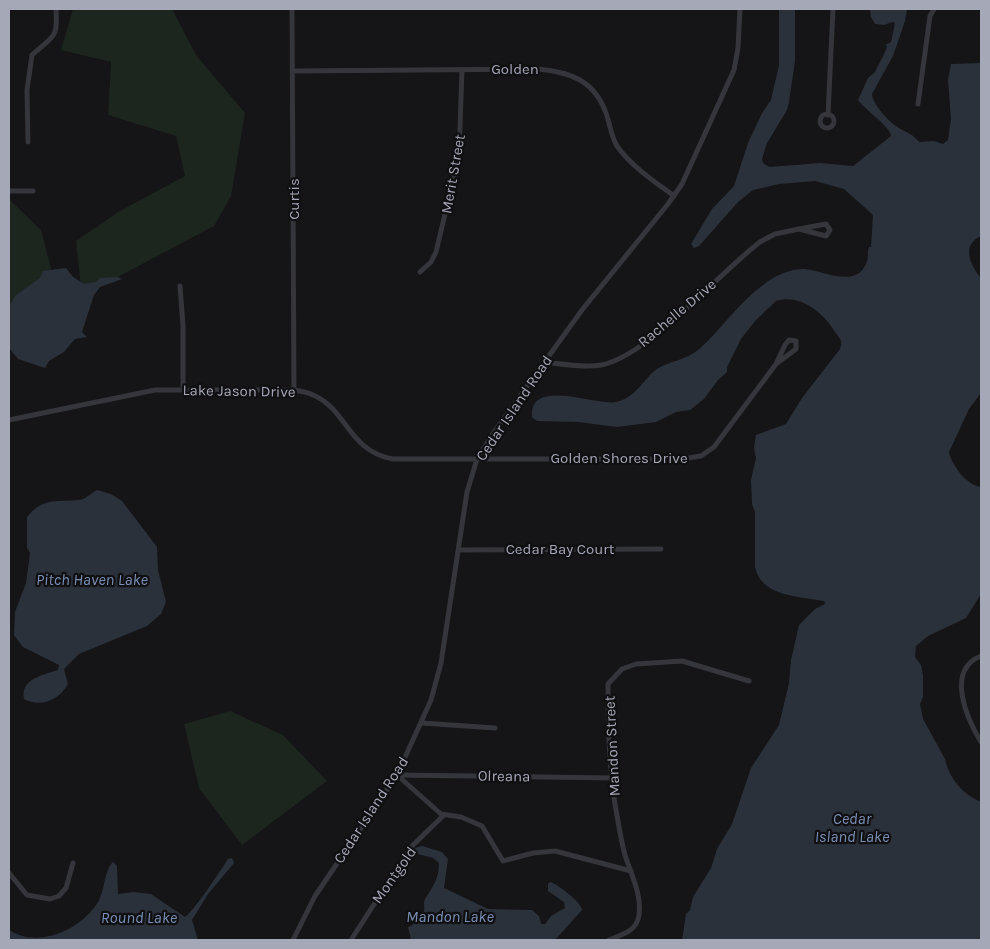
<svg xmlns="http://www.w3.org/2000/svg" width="990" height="949" font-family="Karla,sans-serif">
  <rect width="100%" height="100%" fill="#151416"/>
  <!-- green -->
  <g fill="#1c251e">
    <polygon points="73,9 172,9 196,55 245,113 231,196 214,226 82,296 76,241 118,212 185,176 176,136 108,115 111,62 61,50"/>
    <polygon points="9,199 41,230 53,276 9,318"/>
    <polygon points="230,711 283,735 327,781 242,845 199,788 184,724"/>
  </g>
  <!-- water -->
  <g fill="#2a313b">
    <path d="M779,9H795V61L789,102L787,110L767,143L762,159L763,163L769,167L820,163L853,166L891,136C891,127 865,110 858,100L868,78L875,72L886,50L887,46L885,45L891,42L895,23L892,22L884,25L875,24L871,17L870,9H907L905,21L893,56L872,94C873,105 889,122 899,128C907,133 913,134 919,142L934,141L943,144L948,140L951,119L948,80L951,64L981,63V236C961,245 970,265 981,278V393L969,409L949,452C952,465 966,485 981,487V594L966,618L928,636L916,646L915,657L921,665L923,675V697L920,704L923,719L945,759C949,778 962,794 981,802V940H682L686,914L690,910L693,897L711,868L717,849L732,824L751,768L779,725L789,683L791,660L799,625L815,609L825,604L824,601C800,596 761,597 755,567V512L752,504L751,480L756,458L754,448L756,435L786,424L802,398L840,349C843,340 840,339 835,332C824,313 800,293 776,301L755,321L741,339L727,367V372L718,380L704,399L690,410L676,412L656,422L617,427L578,422L537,421L532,417C529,377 596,406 616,402C636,398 644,378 657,369C670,361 686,360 698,350C721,330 738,303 763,285C774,276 789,269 804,269C823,270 855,289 866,264C869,257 867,252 869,247H871L873,215L844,189L815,181L779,184L753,190L738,202L699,246L694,248L691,244L712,209L734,186L748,143L762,113L771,100L779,65Z"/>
    <polygon points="66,268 73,277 84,284 96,282 100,278 118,277 122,279 100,287 94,295 82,332 87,337 75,339 64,352 49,361 45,368 18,359 9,348 9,306 16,295 40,278 43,271"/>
    <path d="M97,490L111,494L122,501L157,547L158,570L166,602L161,614L147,626L79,654L64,669L68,684C59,700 41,708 24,699C20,679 43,675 58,670L59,665L23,647L14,635L15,612L26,583L30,553L27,548V517C43,497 58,502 79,500C86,499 91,493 97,490Z"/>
    <path d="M422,846L442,852L448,859L444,888L488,909L532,910L539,916L541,924H545L551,916L565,908L564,902L548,891V884L550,882C558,884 582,903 582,910L555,940H411L408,927C413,926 423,917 424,911C425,907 423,903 425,899C433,886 439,879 439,863L433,858L414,853L415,848Z"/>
    <path d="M232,858L234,863L208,894L192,920L198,940H9V930C38,949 81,930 98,902C105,890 104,871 113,862L117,866L118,894L133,892L151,894L185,917C194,911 221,870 228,859Z"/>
  </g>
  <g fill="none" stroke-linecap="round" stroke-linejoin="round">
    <!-- street -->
    <g stroke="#35353c" stroke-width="5">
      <polyline points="292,9 294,390"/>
      <path d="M293,71L538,69C570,72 594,80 606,113C610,124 611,136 617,146C631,166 655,182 674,196"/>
      <polyline points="918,104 930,16 934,9"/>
      <circle cx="827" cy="121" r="7"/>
      <polyline points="828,115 833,9"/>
      <path d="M28,142L27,90L32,55C54,35 58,39 56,9"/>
      <polyline points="9,191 33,191"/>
      <polygon points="826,224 830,230 826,236 799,229"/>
      <polyline points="420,272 431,262 436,252 459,155 462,70"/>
      <polyline points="180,286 183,326 183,389"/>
      <polygon points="789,340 796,341 796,349 776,364 785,345"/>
      <path d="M544,362C562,364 583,368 601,365C647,357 720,272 760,242L775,234L799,229"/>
      <path d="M9,420L155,390H294C300,391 307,392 313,395C347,409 348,451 393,459H682L701,456L714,447L776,364"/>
      <polyline points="459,550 661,549"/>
      <path d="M981,656C945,670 967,719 981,742"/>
      <polyline points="422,723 495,728"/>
      <polyline points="397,775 441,814 461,817 482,826 503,861 533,853 555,851 631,871"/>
      <polyline points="397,775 612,778"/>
      <polyline points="9,873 27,895 50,899 59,896 66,888 73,863"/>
      <polyline points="293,940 315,896 397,775 431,700 441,663 467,492 477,459 492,435 582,310 668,204 682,184 734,70 738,48 740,9"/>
      <polyline points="351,940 411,847 444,815"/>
      <path d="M609,940C622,935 637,931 639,915C642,895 631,874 625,855C622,844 620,833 618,821C609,776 608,730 608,684L622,669L636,664L682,661L749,681"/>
    </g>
  </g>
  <g text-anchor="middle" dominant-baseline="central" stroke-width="4.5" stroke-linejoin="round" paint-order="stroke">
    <!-- street labels -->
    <g font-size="15" fill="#a5a8b7" stroke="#100f11">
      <text x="515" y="69">Golden</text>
      <text transform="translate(453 174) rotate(-80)">Merit Street</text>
      <text transform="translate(294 199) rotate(-90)">Curtis</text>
      <text transform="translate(677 313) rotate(-40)">Rachelle Drive</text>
      <text transform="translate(239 391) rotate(1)">Lake Jason Drive</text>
      <text transform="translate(514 408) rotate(-56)">Cedar Island Road</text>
      <text x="619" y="458">Golden Shores Drive</text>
      <text x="560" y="549">Cedar Bay Court</text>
      <text transform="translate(612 746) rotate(-93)">Mandon Street</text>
      <text transform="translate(504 776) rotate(1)">Olreana</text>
      <text transform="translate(371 810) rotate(-57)">Cedar Island Road</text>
      <text transform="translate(394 875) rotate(-55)">Montgold</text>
    </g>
    <!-- water labels -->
    <g font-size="16" font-style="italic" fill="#7a90b5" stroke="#100f11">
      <text x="92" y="579">Pitch Haven Lake</text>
      <text x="852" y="818">Cedar<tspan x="852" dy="18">Island Lake</tspan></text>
      <text x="450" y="916">Mandon Lake</text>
      <text x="139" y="917">Round Lake</text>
    </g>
  </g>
  <!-- border -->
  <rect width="990" height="949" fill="none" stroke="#a5a8b7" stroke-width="20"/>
</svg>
